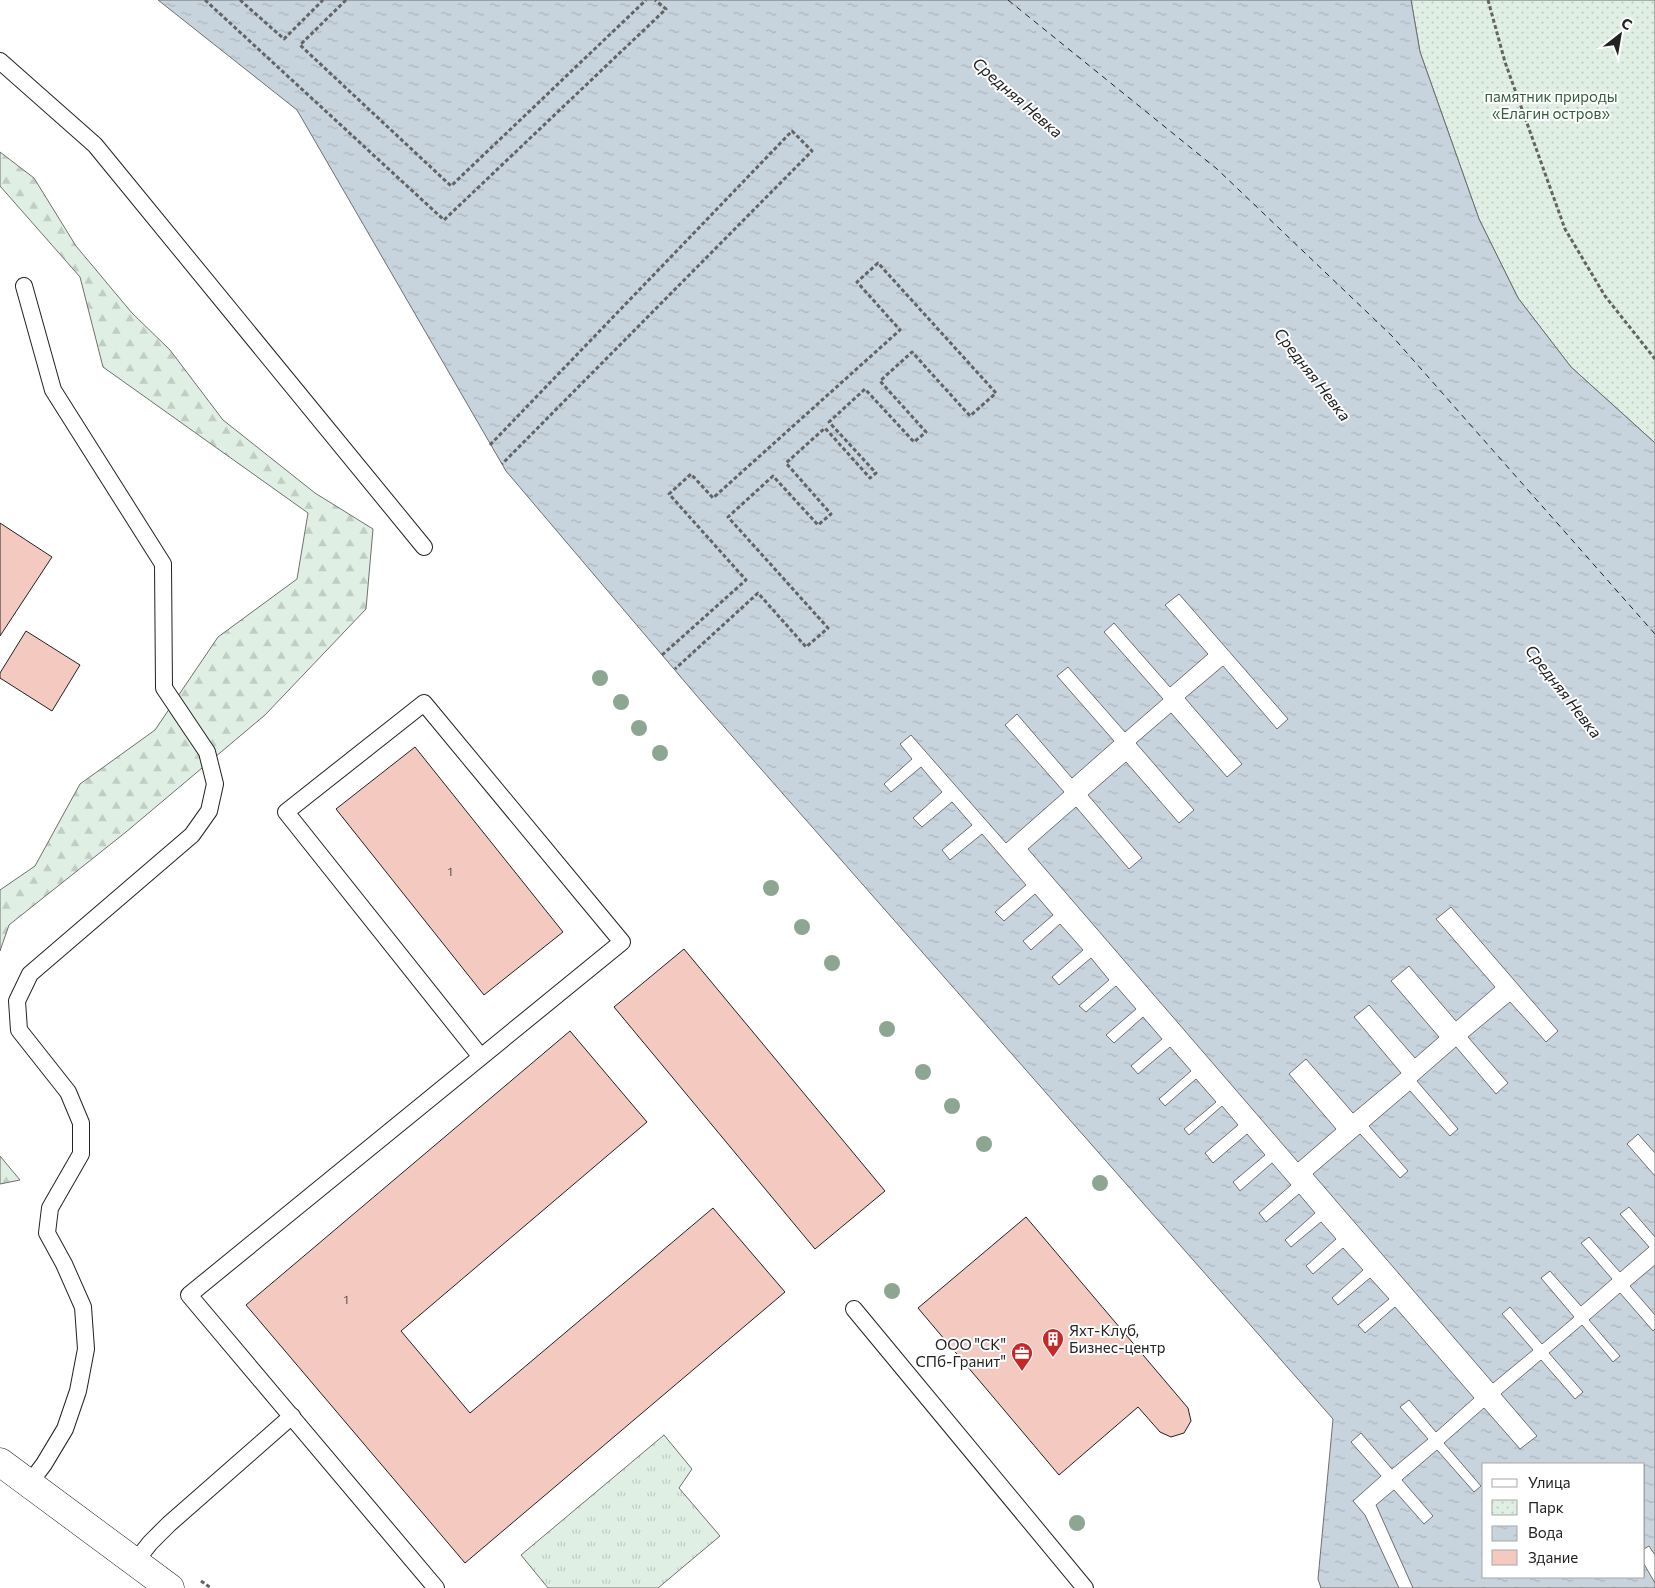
<svg xmlns="http://www.w3.org/2000/svg" width="1655" height="1588" font-family="Commissioner,sans-serif">
  <defs>
    <pattern id="grass-tufts" width="24" height="20" patternUnits="userSpaceOnUse" patternTransform="scale(1.25)"><rect width="24" height="20" fill="#e0efe3"/><path d="M3 7l-1-3M5 7V3M7 7l1-3M15 17l-1-3M17 17v-4M19 17l1-3" fill="none" stroke="#c0cdc2"/></pattern>
    <pattern id="forest-firs" width="22" height="20" patternUnits="userSpaceOnUse" patternTransform="scale(1.25)"><rect width="22" height="20" fill="#e0efe3"/><path d="M5 1l3.5 6h-7zM16 11l3.5 6h-7z" fill="#c0cdc2"/></pattern>
    <pattern id="park-dots" width="8" height="8" patternUnits="userSpaceOnUse" patternTransform="scale(1.25)"><rect width="8" height="8" fill="#e0efe3"/><path d="M2 2h.1M6 6h.1" fill="none" stroke="#c0cdc2" stroke-width="1.8" stroke-linecap="round"/></pattern>
    <pattern id="water-ripples" width="26" height="14" patternUnits="userSpaceOnUse" patternTransform="scale(1.25)"><rect width="26" height="14" fill="#c7d3dd"/><path d="M2 4q2-2 4 0t4 0M15 11q2-2 4 0t4 0" fill="none" stroke="#abb5bd"/></pattern>
  </defs>
  <rect width="100%" height="100%" fill="#fff"/>
  <!-- grass -->
  <polygon fill="url(#grass-tufts)" stroke="#6f6f6f" points="664,1435 692,1469 679,1488 720,1536 658,1588 548,1588 521,1555"/>
  <!-- forest -->
  <g fill="url(#forest-firs)" stroke="#6f6f6f">
    <polygon points="0,152 34,178 76,246 132,313 170,350 223,420 315,493 373,529 366,609 265,715 126,832 9,925 0,951 0,890 35,866 80,784 155,730 218,637 297,579 308,513 103,367 80,277 0,186"/>
    <polygon points="0,1156 20,1180 0,1184"/>
  </g>
  <!-- park -->
  <polygon fill="url(#park-dots)" stroke="#6f6f6f" points="1411,0 1655,0 1655,443 1571,367 1518,298 1479,219 1420,52"/>
  <!-- water -->
  <path fill="url(#water-ripples)" stroke="#6f6f6f" fill-rule="evenodd" d="M158,0H1411L1420,52L1479,219L1518,298L1571,367L1655,443V1588H1321L1318,1579L1333,1419L696,695L506,471L297,110ZM1484,1464H1644V1577H1484Z"/>
  <!-- pier -->
  <g fill="#fff" stroke="#6f6f6f">
    <polygon points="1179,594 1288,719 1277,729 1223,666 1185,698 1242,764 1227,777 1171,713 1136,743 1194,810 1179,823 1126,762 1088,795 1142,858 1129,869 1076,807 1028,849 1298,1162 1336,1129 1289,1074 1306,1059 1353,1113 1401,1073 1354,1017 1369,1005 1415,1058 1439,1037 1391,981 1409,966 1456,1021 1495,987 1436,919 1451,907 1558,1031 1546,1042 1510,1002 1468,1037 1508,1083 1496,1094 1456,1047 1417,1081 1458,1129 1450,1136 1410,1091 1369,1126 1408,1171 1400,1178 1360,1134 1313,1174 1493,1383 1533,1350 1502,1314 1510,1307 1542,1344 1574,1317 1541,1278 1550,1271 1581,1306 1612,1279 1581,1243 1589,1237 1620,1272 1649,1247 1620,1214 1629,1207 1655,1237 1655,1265 1630,1286 1655,1315 1655,1329 1653,1331 1620,1293 1589,1320 1620,1356 1613,1362 1582,1325 1549,1353 1583,1392 1575,1399 1541,1360 1501,1394 1537,1436 1520,1449 1484,1408 1444,1443 1481,1486 1474,1492 1437,1450 1402,1480 1433,1516 1424,1524 1394,1490 1376,1505 1413,1588 1399,1588 1365,1515 1353,1501 1381,1476 1351,1442 1361,1433 1392,1469 1428,1439 1400,1407 1409,1400 1436,1432 1474,1398 1395,1307 1365,1333 1358,1325 1389,1299 1370,1278 1338,1305 1332,1298 1363,1270 1343,1248 1313,1274 1306,1266 1336,1239 1321,1222 1291,1247 1285,1240 1315,1213 1299,1194 1266,1222 1259,1213 1291,1185 1272,1163 1240,1191 1233,1182 1265,1155 1247,1134 1213,1163 1205,1153 1238,1125 1222,1106 1189,1135 1184,1129 1216,1102 1196,1079 1165,1106 1159,1099 1191,1071 1170,1047 1138,1074 1131,1066 1162,1039 1143,1017 1114,1043 1106,1035 1136,1009 1116,986 1086,1012 1079,1006 1109,980 1091,958 1059,985 1052,977 1083,950 1060,924 1031,950 1023,941 1053,915 1035,894 1004,921 995,912 1026,885 982,834 950,860 942,850 972,825 952,802 922,827 913,818 942,792 921,767 891,792 884,784 912,759 900,744 911,735 1006,843 1064,792 1005,725 1017,714 1072,778 1114,741 1057,676 1068,667 1125,732 1163,699 1104,632 1114,623 1170,687 1208,654 1165,605"/>
    <polygon points="1638,1134 1655,1153 1655,1176 1627,1144"/>
    <polygon points="1649,1546 1655,1555 1655,1583 1644,1564 1644,1549"/>
  </g>
  <g fill="none" stroke-linecap="round" stroke-linejoin="round">
    <!-- ferry -->
    <polyline stroke="#222" stroke-width="1" stroke-dasharray="6 5" stroke-linecap="butt" points="1008,0 1217,169 1392,336 1655,634"/>
  </g>
  <!-- building -->
  <g fill="#f3c9c0" stroke="#222">
    <polygon points="0,523 52,557 0,636"/>
    <polygon points="26,631 80,665 52,711 0,678 0,673"/>
    <polygon points="415,747 563,932 484,995 336,809"/>
    <polygon points="684,949 885,1191 815,1249 614,1007"/>
    <polygon points="570,1031 647,1122 401,1331 470,1413 713,1208 785,1292 465,1563 246,1305"/>
    <polygon points="1026,1217 1188,1408 1191,1421 1184,1433 1171,1437 1160,1432 1138,1407 1059,1475 918,1308"/>
  </g>
  <g fill="none" stroke-linecap="round" stroke-linejoin="round">
    <!-- service casing -->
    <g stroke="#222" stroke-width="18">
      <g id="service">
        <polyline points="0,61 95,145 424,547"/>
        <polyline points="24,286 53,390 163,564 164,688 207,752 215,784 209,811 192,835 30,974 17,1001 19,1030 68,1092 81,1123 81,1154 50,1208 47,1233 64,1264 83,1307 86,1349 78,1391 65,1429 44,1464 29,1484"/>
        <polyline points="854,1309 1085,1588"/>
        <polyline points="135,1562 150,1543 169,1524 292,1416"/>
        <polyline points="436,1588 189,1295 622,942 424,703 286,812 481,1057"/>
      </g>
    </g>
    <!-- minor casing -->
    <g stroke="#222" stroke-width="29">
      <polyline id="minor" points="0,1462 170,1588"/>
    </g>
    <!-- path -->
    <g stroke="#646464" stroke-width="3" stroke-dasharray="4 2.5" stroke-linecap="butt">
      <polyline points="205,0 444,220 666,9 655,0"/>
      <polyline points="240,0 284,39 323,0"/>
      <polyline points="346,0 300,45 451,186 646,0"/>
      <polyline points="1488,0 1505,62 1565,229 1605,296 1655,359"/>
      <polyline points="490,445 792,131 812,151 502,464"/>
      <polyline points="662,655 746,580 669,494 691,474 713,498 900,330 857,282 878,263 996,393 970,416 912,352 880,381 926,432 914,442 865,389 829,422 876,473 870,478 825,428 786,463 831,514 818,525 773,476 728,517 828,628 806,647 758,593 675,669"/>
      <polyline points="201,1581 211,1588"/>
    </g>
    <!-- service -->
    <use href="#service" stroke="#fff" stroke-width="16"/>
    <!-- minor -->
    <use href="#minor" stroke="#fff" stroke-width="28"/>
  </g>
  <!-- trees -->
  <g fill="#8da692">
    <circle cx="600" cy="678" r="8"/>
    <circle cx="621" cy="702" r="8"/>
    <circle cx="639" cy="728" r="8"/>
    <circle cx="660" cy="753" r="8"/>
    <circle cx="771" cy="888" r="8"/>
    <circle cx="802" cy="927" r="8"/>
    <circle cx="832" cy="963" r="8"/>
    <circle cx="887" cy="1029" r="8"/>
    <circle cx="923" cy="1072" r="8"/>
    <circle cx="952" cy="1106" r="8"/>
    <circle cx="984" cy="1144" r="8"/>
    <circle cx="1100" cy="1183" r="8"/>
    <circle cx="892" cy="1291" r="8"/>
    <circle cx="1077" cy="1523" r="8"/>
  </g>
  <!-- icons -->
  <defs>
    <g id="building-pin" transform="scale(1.125)"><path d="M0 17L-7.5 6A9.5 9.5 0 1 1 7.5 6Z" fill="#c62828" stroke="#fff"/><path d="M-4-6H4V6H1V3H-1V6H-4ZM-2.5-4.3h1.7v1.8h-1.7ZM.8-4.3h1.7v1.8H.8ZM-2.5-1h1.7V.8h-1.7ZM.8-1h1.7V.8H.8Z" fill="#fff"/></g>
    <g id="office-pin" transform="scale(1.125)"><path d="M0 17L-7.5 6A9.5 9.5 0 1 1 7.5 6Z" fill="#c62828" stroke="#fff"/><path d="M-6-3h4V-5.5h4V-3h4V5H-6ZM-1-4.5V-3h2v-1.5ZM-6 0V1H6V0Z" fill="#fff"/></g>
  </defs>
  <g fill-rule="evenodd">
    <use href="#building-pin" x="1053" y="1339"/>
    <use href="#office-pin" x="1022" y="1353"/>
  </g>
  <g text-anchor="middle" dominant-baseline="central" stroke-width="4" stroke-linejoin="round" paint-order="stroke">
    <!-- number labels -->
    <g font-size="12" fill="#564c4a">
      <text x="450" y="871">1</text>
      <text x="346" y="1299">1</text>
    </g>
    <!-- park labels -->
    <g font-size="15" fill="#2f5e38" stroke="#fff">
      <text x="1551" y="96">памятник природы<tspan x="1551" dy="17">«Елагин остров»</tspan></text>
    </g>
    <!-- poi labels -->
    <g font-size="15" fill="#222" stroke="#fff" text-anchor="start">
      <text x="1069" y="1330">Яхт-Клуб,<tspan x="1069" dy="17">Бизнес-центр</tspan></text>
      <text x="1006" y="1344" text-anchor="end">ООО "СК"<tspan x="1006" dy="17">СПб-Гранит"</tspan></text>
    </g>
    <!-- water labels -->
    <g font-size="16" font-style="italic" fill="#222" stroke="#fff">
      <text transform="translate(1018 97) rotate(41)">Средняя Невка</text>
      <text transform="translate(1313 374) rotate(52)">Средняя Невка</text>
      <text transform="translate(1564 691) rotate(52)">Средняя Невка</text>
    </g>
  </g>
  <!-- legend -->
  <rect x="1482" y="1463" width="162" height="115" fill="#ffffff" stroke="#a7a7a7"/>
  <rect x="1492" y="1479" width="25" height="8" fill="#ffffff" stroke="#a7a7a7"/>
  <text x="1528" y="1488" font-size="15" fill="#222222">Улица</text>
  <rect x="1492" y="1500" width="25" height="15" fill="url(#park-dots)" stroke="#a7a7a7"/>
  <text x="1528" y="1513" font-size="15" fill="#222222">Парк</text>
  <rect x="1492" y="1526" width="25" height="15" fill="url(#water-ripples)" stroke="#a7a7a7"/>
  <text x="1528" y="1538" font-size="15" fill="#222222">Вода</text>
  <rect x="1492" y="1550" width="25" height="15" fill="#f3c9c0" stroke="#a7a7a7"/>
  <text x="1528" y="1563" font-size="15" fill="#222222">Здание</text>
  <!-- north arrow -->
  <g transform="translate(1620 35) rotate(31)" stroke="#ffffff" stroke-width="4" paint-order="stroke">
  <path d="M0-4L9 19L0 12L-9 19Z" fill="#222222"/>
  <text y="-8" font-size="14" font-weight="bold" text-anchor="middle" fill="#222222">С</text>
  </g>
</svg>
